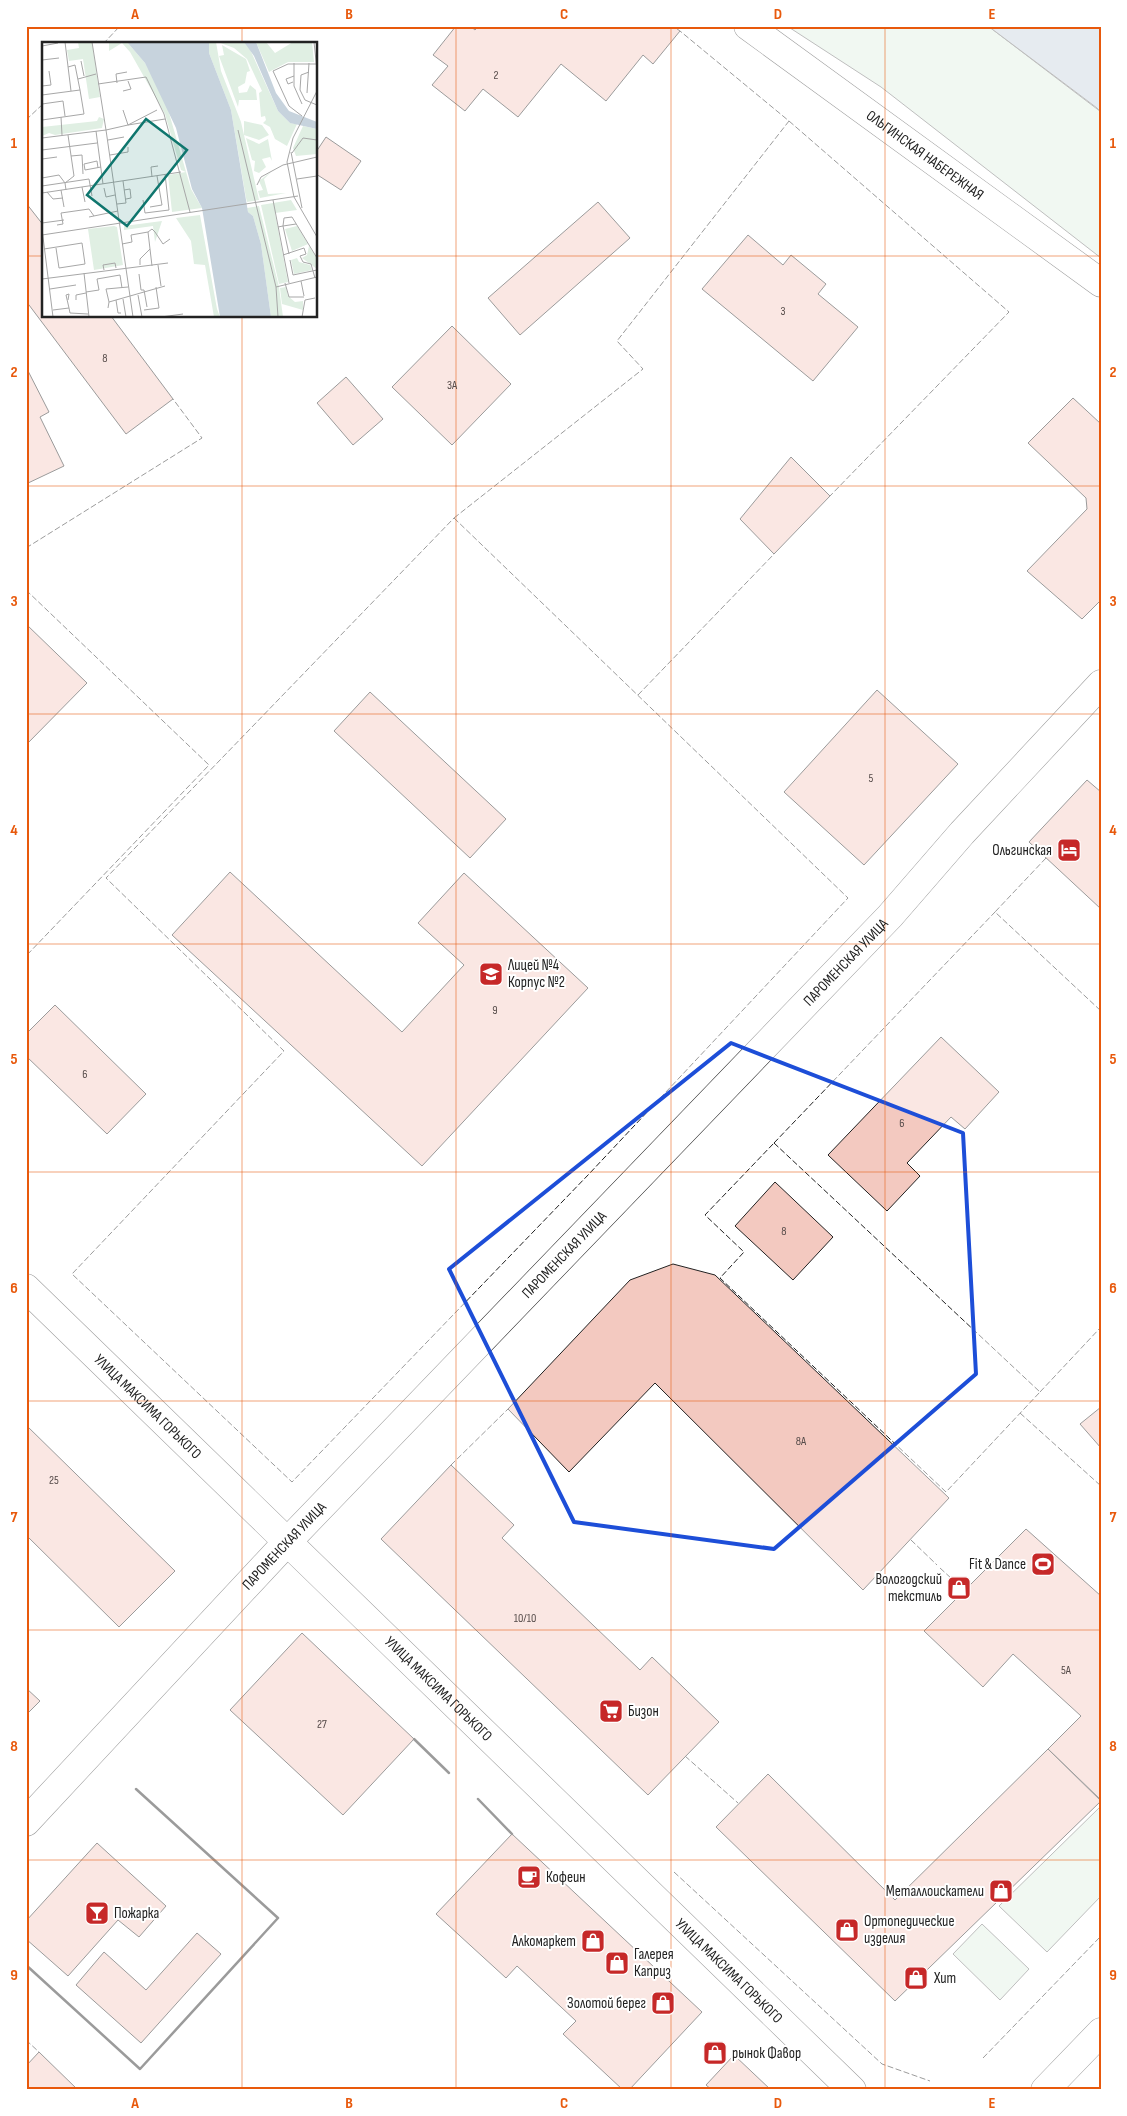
<svg xmlns="http://www.w3.org/2000/svg" width="1127" height="2116" font-family="'Sofia Sans Condensed',sans-serif">
  <rect width="100%" height="100%" fill="#fff"/>
  <!-- green -->
  <g fill="#e0efe3" stroke="#6f6f6f">
    <polygon points="787,26 988,26 1101,112 1101,258 881,87"/>
    <polygon points="1101,1806 1101,1896 1047,1952 999,1906"/>
    <polygon points="982,1924 1029,1969 1000,2000 953,1954"/>
  </g>
  <!-- water -->
  <polygon fill="#c7d3dd" stroke="#6f6f6f" points="988,26 1101,26 1101,112 1097,108"/>
  <!-- building -->
  <g fill="#f3c9c0" stroke="#222">
    <polygon points="456,26 470,26 475,30 479,26 673,26 680,31 653,64 643,55 606,101 561,64 518,117 483,89 465,111 432,85 448,66 433,55"/>
    <polygon points="326,137 361,161 341,190 316,174 316,152"/>
    <polygon points="598,202 630,238 520,335 488,298"/>
    <polygon points="26,203 44,226 44,316 111,316 173,399 126,434 26,301"/>
    <polygon points="748,235 783,265 791,255 826,284 818,294 858,327 813,381 702,289"/>
    <polygon points="452,326 511,384 452,445 392,387"/>
    <polygon points="26,367 49,412 40,417 64,466 26,484"/>
    <polygon points="346,377 383,419 353,445 317,403"/>
    <polygon points="1073,398 1101,424 1101,600 1082,619 1027,571 1087,509 1086,498 1028,443"/>
    <polygon points="791,457 830,496 774,554 740,519"/>
    <polygon points="26,624 87,683 26,745"/>
    <polygon points="877,690 958,764 864,865 784,792"/>
    <polygon points="370,692 506,819 470,858 334,731"/>
    <polygon points="1087,780 1101,792 1101,909 1029,842"/>
    <polygon points="230,872 402,1032 464,965 418,923 464,873 588,988 422,1166 172,935"/>
    <polygon points="55,1005 146,1094 107,1134 26,1056 26,1034"/>
    <polygon points="941,1037 999,1092 965,1129 951,1117 907,1163 920,1176 887,1211 828,1155"/>
    <polygon points="775,1182 833,1237 793,1280 735,1226"/>
    <polygon points="673,1264 715,1275 949,1498 863,1590 655,1383 569,1472 508,1409 630,1280"/>
    <polygon points="1101,1407 1101,1448 1080,1424"/>
    <polygon points="26,1425 175,1571 119,1627 26,1535"/>
    <polygon points="451,1465 514,1525 502,1538 640,1670 652,1657 719,1722 648,1795 381,1539"/>
    <polygon points="1026,1529 1101,1596 1101,1800 1048,1749 1081,1716 1013,1654 983,1687 924,1631"/>
    <polygon points="302,1633 414,1739 343,1815 230,1710"/>
    <polygon points="26,1688 40,1701 26,1715"/>
    <polygon points="1048,1749 1101,1801 895,2001 716,1827 768,1774 895,1900"/>
    <polygon points="512,1834 702,2012 629,2090 623,2090 563,2034 576,2021 517,1966 506,1978 436,1914"/>
    <polygon points="97,1843 166,1906 139,1937 118,1920 68,1976 26,1939 26,1921"/>
    <polygon points="197,1933 221,1954 141,2043 76,1985 104,1952 146,1990"/>
    <polygon points="39,2052 78,2090 30,2090 26,2086 26,2066"/>
    <polygon points="734,2055 771,2090 712,2090 706,2085"/>
  </g>
  <g fill="none" stroke-linecap="round" stroke-linejoin="round">
    <!-- street casing -->
    <g stroke="#222" stroke-width="29">
      <g id="street">
        <path id="s1" d="M748,26L1101,283"/>
        <path id="s2" d="M26,1822L288,1541L890,916L962,833L1101,684"/>
      </g>
    </g>
    <!-- secondary casing -->
    <g stroke="#222" stroke-width="29">
      <g id="secondary">
        <path id="s3" d="M26,1288L852,2090"/>
      </g>
    </g>
    <!-- primary casing -->
    <g stroke="#222" stroke-width="29">
      <polyline id="primary" points="1045,2090 1101,2032"/>
    </g>
    <!-- street -->
    <use href="#street" stroke="#fff" stroke-width="28"/>
    <!-- secondary -->
    <use href="#secondary" stroke="#fff" stroke-width="28"/>
    <!-- primary -->
    <use href="#primary" stroke="#fff" stroke-width="28"/>
    <!-- fence -->
    <g stroke="#222" stroke-width="1" stroke-dasharray="6 2.5" stroke-linecap="butt">
      <polyline points="103,44 120,26"/>
      <polyline points="26,120 44,103"/>
      <polyline points="789,121 1009,312 829,497"/>
      <polygon points="454,518 848,898 589,1174 292,1482 72,1274 284,1051 106,878"/>
      <polyline points="454,518 643,369 617,341 789,121 680,31"/>
      <polyline points="26,548 202,438 173,399"/>
      <polyline points="26,590 209,765 26,956"/>
      <polyline points="638,695 775,553"/>
      <polyline points="1046,858 995,912 1101,1011"/>
      <polygon points="774,1143 1040,1392 946,1492 720,1278 744,1252 705,1215"/>
      <polyline points="774,1143 995,912"/>
      <polyline points="1040,1392 1101,1327"/>
      <polyline points="1020,1413 1101,1486"/>
      <polyline points="451,1465 508,1409"/>
      <polyline points="911,1540 937,1565"/>
      <polyline points="940,1568 964,1590"/>
      <polyline points="685,1756 738,1803"/>
      <polyline points="674,1872 882,2064 930,2081"/>
      <polyline points="26,2040 39,2052"/>
      <polyline points="983,2058 1101,1936"/>
    </g>
    <!-- wall -->
    <g stroke="#222" stroke-width="2.5">
      <polyline points="414,1739 449,1773"/>
      <polyline points="478,1799 512,1834"/>
      <polyline points="26,1965 140,2069 278,1918 136,1789"/>
    </g>
  </g>
  <!-- marked area -->
  <path d="M0 0H1127V2116H0ZM731,1043L963,1133L976,1374L774,1549L574,1522L449,1269Z" fill="#fff" fill-opacity=".55" fill-rule="evenodd"/>
  <path fill="none" stroke="#1d4ed8" stroke-width="4" stroke-linejoin="round" d="M731,1043L963,1133L976,1374L774,1549L574,1522L449,1269Z"/>
  <!-- grid -->
  <path fill="none" stroke="#e8590c" stroke-width="1" stroke-opacity="0.55" d="M242,26V44M456,26V2090M671,26V2090M885,26V2090M26,256H44M316,256H1101M242,316V2090M26,486H1101M26,714H1101M26,944H1101M26,1172H1101M26,1401H1101M26,1630H1101M26,1860H1101"/>
  <!-- icons -->
  <defs>
    <g id="hotel-square" transform="scale(1.25)"><rect x="-9" y="-9" width="18" height="18" rx="4" fill="#c62828" stroke="#fff"/><path d="M-6-4.5h1.5V1H6V5H4.5V3h-9V5H-6ZM-4 0a1.8 1.8 0 1 1 3.6 0ZM.5 0V-2.5h3Q6-2.5 6 0Z" fill="#fff"/></g>
    <g id="school-square" transform="scale(1.25)"><rect x="-9" y="-9" width="18" height="18" rx="4" fill="#c62828" stroke="#fff"/><path d="M0-5L7-2L0 1L-7-2ZM-4 1L0 2.5L4 1V4Q0 6-4 4Z" fill="#fff"/></g>
    <g id="stadium-square" transform="scale(1.25)"><rect x="-9" y="-9" width="18" height="18" rx="4" fill="#c62828" stroke="#fff"/><path d="M0-5a6.5 5 0 1 0 0 10a6.5 5 0 1 0 0-10ZM-3.5-1.8h7v3.6h-7Z" fill="#fff"/></g>
    <g id="shop-square" transform="scale(1.25)"><rect x="-9" y="-9" width="18" height="18" rx="4" fill="#c62828" stroke="#fff"/><path d="M-5-2.5h2.3a2.7 3.5 0 0 1 5.4 0H5L5.5 6h-11ZM-1.5-2.5h3a1.5 2.3 0 0 0-3 0Z" fill="#fff"/></g>
    <g id="supermarket-square" transform="scale(1.25)"><rect x="-9" y="-9" width="18" height="18" rx="4" fill="#c62828" stroke="#fff"/><path d="M-6-5.5h2.5l.6 2H6L4.5 2H-2.5L-4.4-4H-6ZM-1.5 3.2a1.3 1.3 0 1 0 .1 0ZM3 3.2a1.3 1.3 0 1 0 .1 0Z" fill="#fff"/></g>
    <g id="cafe-square" transform="scale(1.25)"><rect x="-9" y="-9" width="18" height="18" rx="4" fill="#c62828" stroke="#fff"/><path d="M-5.5-4.5H6V0H3Q3 3.5 0 3.5H-2.5Q-5.5 3.5-5.5 0ZM3-3.2v2h1.7v-2ZM-6 4.5H4V6H-6Z" fill="#fff"/></g>
    <g id="bar-square" transform="scale(1.25)"><rect x="-9" y="-9" width="18" height="18" rx="4" fill="#c62828" stroke="#fff"/><path d="M-6-5H6L.8 .8V4.5H3.5V6h-7V4.5H-.8V.8Z" fill="#fff"/></g>
  </defs>
  <g fill-rule="evenodd">
    <use href="#hotel-square" x="1069" y="850"/>
    <use href="#school-square" x="491" y="974"/>
    <use href="#stadium-square" x="1043" y="1564"/>
    <use href="#shop-square" x="959" y="1588"/>
    <use href="#supermarket-square" x="611" y="1711"/>
    <use href="#cafe-square" x="529" y="1877"/>
    <use href="#shop-square" x="1001" y="1891"/>
    <use href="#bar-square" x="97" y="1913"/>
    <use href="#shop-square" x="847" y="1930"/>
    <use href="#shop-square" x="593" y="1941"/>
    <use href="#shop-square" x="617" y="1963"/>
    <use href="#shop-square" x="916" y="1978"/>
    <use href="#shop-square" x="663" y="2003"/>
    <use href="#shop-square" x="715" y="2053"/>
  </g>
  <g text-anchor="middle" dominant-baseline="central" stroke-width="4" stroke-linejoin="round" paint-order="stroke">
    <!-- number labels -->
    <g font-size="12" fill="#564c4a">
      <text x="496" y="75">2</text>
      <text x="783" y="311">3</text>
      <text x="105" y="358">8</text>
      <text x="452" y="385">3А</text>
      <text x="871" y="778">5</text>
      <text x="495" y="1010">9</text>
      <text x="85" y="1074">6</text>
      <text x="902" y="1123">6</text>
      <text x="784" y="1231">8</text>
      <text x="801" y="1441">8А</text>
      <text x="54" y="1480">25</text>
      <text x="525" y="1618">10/10</text>
      <text x="1066" y="1670">5А</text>
      <text x="322" y="1724">27</text>
    </g>
    <!-- street labels -->
    <g font-size="15" fill="#222" stroke="#fff">
      <text stroke="none"><textPath href="#s1" startOffset="219">ОЛЬГИНСКАЯ НАБЕРЕЖНАЯ</textPath></text>
      <text stroke="none"><textPath href="#s2" startOffset="1188">ПАРОМЕНСКАЯ УЛИЦА</textPath></text>
      <text stroke="none"><textPath href="#s2" startOffset="782">ПАРОМЕНСКАЯ УЛИЦА</textPath></text>
      <text stroke="none"><textPath href="#s3" startOffset="170">УЛИЦА МАКСИМА ГОРЬКОГО</textPath></text>
      <text stroke="none"><textPath href="#s2" startOffset="378">ПАРОМЕНСКАЯ УЛИЦА</textPath></text>
      <text stroke="none"><textPath href="#s3" startOffset="575">УЛИЦА МАКСИМА ГОРЬКОГО</textPath></text>
      <text stroke="none"><textPath href="#s3" startOffset="980">УЛИЦА МАКСИМА ГОРЬКОГО</textPath></text>
    </g>
    <!-- poi labels -->
    <g font-size="15" fill="#222" stroke="#fff" text-anchor="start">
      <text x="1052" y="850" text-anchor="end">Ольгинская</text>
      <text x="508" y="965">Лицей №4<tspan x="508" dy="17">Корпус №2</tspan></text>
      <text x="1026" y="1564" text-anchor="end">Fit &amp; Dance</text>
      <text x="942" y="1579" text-anchor="end">Вологодский<tspan x="942" dy="17">текстиль</tspan></text>
      <text x="628" y="1711">Бизон</text>
      <text x="546" y="1877">Кофеин</text>
      <text x="984" y="1891" text-anchor="end">Металлоискатели</text>
      <text x="114" y="1913">Пожарка</text>
      <text x="864" y="1921">Ортопедические<tspan x="864" dy="17">изделия</tspan></text>
      <text x="576" y="1941" text-anchor="end">Алкомаркет</text>
      <text x="634" y="1954">Галерея<tspan x="634" dy="17">Каприз</tspan></text>
      <text x="934" y="1978">Хит</text>
      <text x="646" y="2003" text-anchor="end">Золотой берег</text>
      <text x="732" y="2053">рынок Фавор</text>
    </g>
  </g>
  <!-- overview -->
  <g transform="translate(42 42)">
    <rect width="275" height="275" fill="#fff"/>
    <path d="M36,0H50L58,55L47,57L41,17L27,19L25,8L37,6ZM67,0H85L103,21L125,64L149,147L160,166L130,170L126,133L144,130L139,128L123,72L88,10L80,1L67,9ZM167,0H174L179,29L199,80L217,158L205,160L204,156L189,68L167,11ZM176,0H202L206,3L236,69L248,81L255,82L245,104L233,97L228,85L221,81L224,78L223,74L219,75L217,51L220,49L205,17L192,6ZM214,0H224L233,11L251,0H270L272,20H246L227,30ZM180,3L204,17L208,29L205,30L203,41L196,45L197,51L205,50L208,43L214,48L215,58H197L196,65L177,14L182,13ZM57,75L62,77L60,86L13,93L7,91L0,94V85L55,79ZM202,79L220,83L227,93L217,98L202,93ZM261,84L275,87V112L254,114L251,106ZM204,96L217,102L226,97L230,119L228,115L220,117L224,125L217,131L212,129L213,119L210,118ZM230,129L222,137L226,152L244,151L218,156L216,149L221,148L217,139ZM249,158L255,168L233,171L246,240L237,242L219,163ZM217,164L237,245L241,275H229L219,202L211,174L206,170L205,166ZM158,173L175,267L178,275H172L163,223L152,222L149,199L134,176ZM120,179L113,200L111,184L82,188V184ZM72,184L75,185L81,223L52,228L46,187ZM255,184L266,202L250,209L243,187ZM267,204L275,216V227L260,216L265,213ZM255,216L257,220L268,223L270,228L252,232L249,218ZM244,245L246,254L253,260L261,259V268L240,262L238,246Z" fill="#e0efe3"/>
    <path d="M85,0H167V11L189,68L206,170L211,174L219,202L229,275H178L160,166L150,147L134,86L103,21ZM202,0H214L234,51L247,69L275,80V87L248,81L236,69L212,14Z" fill="#c7d3dd"/>
    <path fill="none" stroke="#a7a7a7" stroke-width="1" d="M23,0L29,49M50,0L64,88L86,83L115,68M272,0L275,28M0,4L16,1M0,18L17,16M39,19L42,34M252,21V44L260,62M267,30L259,33L258,48L263,58L275,63M36,37L54,32M251,40L246,42L244,37L252,34M75,41L74,32L85,30M56,42L104,35L122,72L148,170M0,44L9,43L7,29M81,49L89,47L86,39M275,49L251,96L245,120L252,155L275,195M265,51L267,21M0,53L38,48L33,23L26,25M0,62L21,59L23,74M81,68L86,83L123,77M260,74L247,64L231,29L246,22H274M19,75L20,93M0,78L42,72L38,48M196,88L234,245L236,275M54,89L61,142M0,96L64,88L91,275M66,98L82,95M0,108L55,101M249,110L260,166M250,111L261,96L275,98M68,113L86,110V105M29,114L40,113L41,132M0,117L15,115M56,126L55,119L42,122L43,128L59,125M110,135L109,125L116,124M0,136L17,133L23,141M255,137L275,134M215,143L219,135L241,123L275,115M0,144L47,137L50,154M40,145L43,160M62,146L64,155L73,153M19,148L22,165M24,148L23,141L32,134L26,93M82,148L88,147L89,156L84,157M5,150L11,157L21,156M0,151L139,130M101,158L103,171L127,168L123,132M231,158L247,241M75,162L84,161L81,139M108,165L120,163L115,134M47,175L76,169M0,181L22,178M15,183L21,182L19,171L47,167L52,174M236,185L241,184L242,176L250,175L275,216M0,187L11,275M106,190L110,187L113,190L121,202L128,197M0,193L256,154M80,202L90,200L89,193L106,190L110,224M2,207L40,201L43,222L17,226L14,206M247,212L241,184L254,182M241,213L262,206L264,212L258,214L261,220L269,222L273,236M248,218L251,233L275,228M98,223V217L108,207M116,223L119,244M62,228L61,223L73,221L74,226M42,231L47,275M97,232L99,248H102M0,237L126,221M259,239L262,254M243,241L247,255H262M234,245L275,235M8,247L34,243M102,248L105,265M44,250L57,248L55,237L78,233L80,246M96,253L100,275M81,257L84,275M26,258L27,252L24,253L27,266M34,258V253L44,251M74,258L76,271H79M67,260L64,247L86,245M66,266L67,260L123,244M11,268L27,266L28,271L46,272M102,268L117,266L114,245M119,275L141,272M260,275L263,258L273,256"/>
    <path fill="#0f766e" fill-opacity="0.15" stroke="#0f766e" stroke-width="2.5" d="M104,77L145,108L85,184L45,153Z"/>
    <rect width="275" height="275" fill="none" stroke="#222" stroke-width="2.5"/>
  </g>
  <!-- border -->
  <rect width="1127" height="2116" fill="none" stroke="#ffffff" stroke-width="55"/>
  <rect x="28" y="28" width="1072" height="2060" fill="none" stroke="#e8590c" stroke-width="2"/>
  <g font-size="16" text-anchor="middle" font-weight="bold" fill="#e8590c">
    <text x="135" y="19">A</text>
    <text x="349" y="19">B</text>
    <text x="564" y="19">C</text>
    <text x="778" y="19">D</text>
    <text x="992" y="19">E</text>
    <text x="14" y="148">1</text>
    <text x="1113" y="148">1</text>
    <text x="14" y="377">2</text>
    <text x="1113" y="377">2</text>
    <text x="14" y="606">3</text>
    <text x="1113" y="606">3</text>
    <text x="14" y="835">4</text>
    <text x="1113" y="835">4</text>
    <text x="14" y="1064">5</text>
    <text x="1113" y="1064">5</text>
    <text x="14" y="1293">6</text>
    <text x="1113" y="1293">6</text>
    <text x="14" y="1522">7</text>
    <text x="1113" y="1522">7</text>
    <text x="14" y="1751">8</text>
    <text x="1113" y="1751">8</text>
    <text x="14" y="1980">9</text>
    <text x="1113" y="1980">9</text>
    <text x="135" y="2108">A</text>
    <text x="349" y="2108">B</text>
    <text x="564" y="2108">C</text>
    <text x="778" y="2108">D</text>
    <text x="992" y="2108">E</text>
  </g>
</svg>
